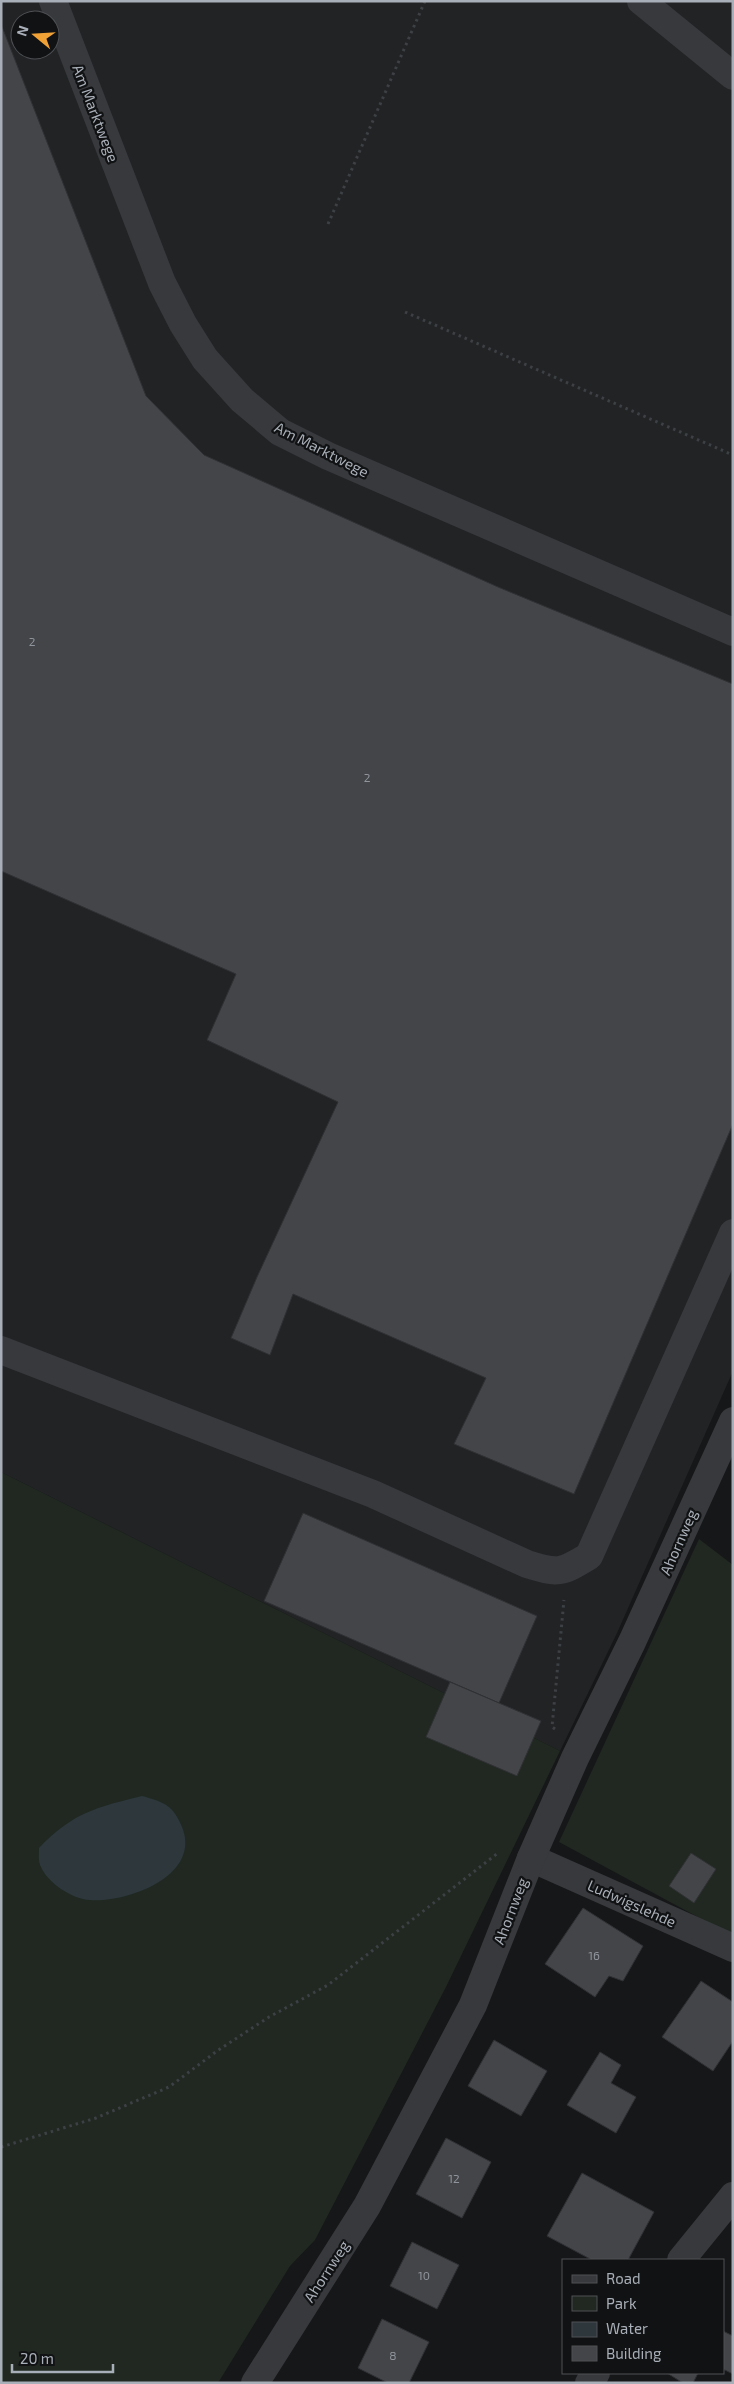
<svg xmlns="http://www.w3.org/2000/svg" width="734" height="2384" font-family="'Exo 2',sans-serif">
  <rect width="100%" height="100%" fill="#161718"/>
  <!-- built -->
  <path fill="#222325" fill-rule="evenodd" d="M1,1H733V1371L617,1633L560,1751L1,1472ZM20,20H50V50H20Z"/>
  <!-- green -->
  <g fill="#202821">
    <polygon points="1,1472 560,1751 446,1987 315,2240 290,2266 218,2383 1,2383"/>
    <polygon points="699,1539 733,1565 733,1936 559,1842"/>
  </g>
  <!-- water -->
  <path fill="#2d373c" d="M142,1796C164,1802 173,1805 182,1827C202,1876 127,1903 90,1900C72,1899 48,1883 41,1867C38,1862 39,1854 39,1848C72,1813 97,1807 142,1796Z"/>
  <!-- building -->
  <g fill="#434548" stroke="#303134">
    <polygon points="1,24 146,396 204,455 498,587 733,684 733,1124 574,1494 454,1444 486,1378 293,1294 270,1355 231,1338 257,1277 338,1102 207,1040 236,974 1,871"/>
    <polygon points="303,1513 537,1616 499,1703 264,1601"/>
    <polygon points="450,1682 541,1721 517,1776 426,1737"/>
    <polygon points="691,1853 716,1869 694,1903 669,1886"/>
    <polygon points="583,1908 643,1946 623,1981 609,1976 595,1997 545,1964"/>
    <polygon points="701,1981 733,2002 733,2041 713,2071 662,2037"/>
    <polygon points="494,2040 547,2071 521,2116 468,2086"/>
    <polygon points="600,2052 621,2065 611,2083 636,2097 616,2133 567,2105"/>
    <polygon points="446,2138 491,2162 462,2218 416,2194"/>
    <polygon points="582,2173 654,2212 628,2260 592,2260 547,2236"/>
    <polygon points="412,2242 459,2265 437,2309 390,2286"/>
    <polygon points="382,2319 429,2342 409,2383 388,2383 358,2368"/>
    <polygon points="723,2331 733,2336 733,2374 723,2369"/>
    <polygon points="667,2373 698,2373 693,2383 683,2383"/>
  </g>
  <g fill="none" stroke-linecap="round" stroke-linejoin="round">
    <!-- path -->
    <g stroke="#3d4044" stroke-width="3" stroke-dasharray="2.5 4" stroke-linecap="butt">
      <polyline points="328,224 425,1"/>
      <polyline points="405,312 733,455"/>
      <polyline points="555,1729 552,1727 564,1600"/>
      <polyline points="1,2147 96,2118 169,2087 217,2051 269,2017 328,1985 498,1853"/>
    </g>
    <!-- minor -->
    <g stroke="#37393d" stroke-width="28">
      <polyline points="53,1 162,283 183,324 205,359 242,400 280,432 328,456 733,632"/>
      <polyline points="641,1 733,76"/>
      <path d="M1,1350L373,1494L527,1564C558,1574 561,1573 589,1556L733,1233"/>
      <polyline points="531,1858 733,1948"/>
      <polyline points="681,2260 733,2196"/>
      <polyline points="255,2383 367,2206 473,2005 531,1858 575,1758 632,1642 733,1421"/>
      <polyline points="589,2383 596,2373"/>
    </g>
  </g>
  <g text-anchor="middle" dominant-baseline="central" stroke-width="4.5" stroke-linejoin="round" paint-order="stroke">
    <!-- number labels -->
    <g font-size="12" fill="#90949c">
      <text x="32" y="641">2</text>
      <text x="367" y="777">2</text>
      <text x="594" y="1955">16</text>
      <text x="454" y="2178">12</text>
      <text x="424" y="2275">10</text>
      <text x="393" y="2355">8</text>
    </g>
    <!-- street labels -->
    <g font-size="15" fill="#a9afb8" stroke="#111213">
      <text transform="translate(96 113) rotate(69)">Am Marktwege</text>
      <text transform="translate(322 449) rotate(27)">Am Marktwege</text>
      <text transform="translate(678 1542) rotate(-66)">Ahornweg</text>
      <text transform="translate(632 1903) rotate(24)">Ludwigslehde</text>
      <text transform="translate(510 1911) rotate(-69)">Ahornweg</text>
      <text transform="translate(326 2271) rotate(-57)">Ahornweg</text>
    </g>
  </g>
  <!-- border -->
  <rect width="734" height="2384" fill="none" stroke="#a9afb8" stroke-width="5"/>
  <!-- legend -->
  <rect x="562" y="2259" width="162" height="115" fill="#111213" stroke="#4e5155"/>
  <rect x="572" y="2275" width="25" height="8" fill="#37393d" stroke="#4e5155"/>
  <text x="606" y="2284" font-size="15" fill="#a9afb8">Road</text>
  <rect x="572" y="2296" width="25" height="15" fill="#202821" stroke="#4e5155"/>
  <text x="606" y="2309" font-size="15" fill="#a9afb8">Park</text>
  <rect x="572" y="2322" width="25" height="15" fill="#2d373c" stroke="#4e5155"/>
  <text x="606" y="2334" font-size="15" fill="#a9afb8">Water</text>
  <rect x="572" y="2346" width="25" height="15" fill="#434548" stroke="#4e5155"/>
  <text x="606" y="2359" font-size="15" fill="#a9afb8">Building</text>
  <!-- north arrow -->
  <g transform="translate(35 35) rotate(288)"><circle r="24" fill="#111213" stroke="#4e5155"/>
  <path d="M0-4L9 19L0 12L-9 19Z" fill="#f0a237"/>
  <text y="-8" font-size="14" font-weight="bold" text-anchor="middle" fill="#a9afb8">N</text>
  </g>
  <!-- scale -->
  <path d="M12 2364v8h101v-8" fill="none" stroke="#a9afb8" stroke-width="2.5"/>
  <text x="20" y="2364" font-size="15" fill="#a9afb8" stroke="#111213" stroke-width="4" paint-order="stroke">20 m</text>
</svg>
